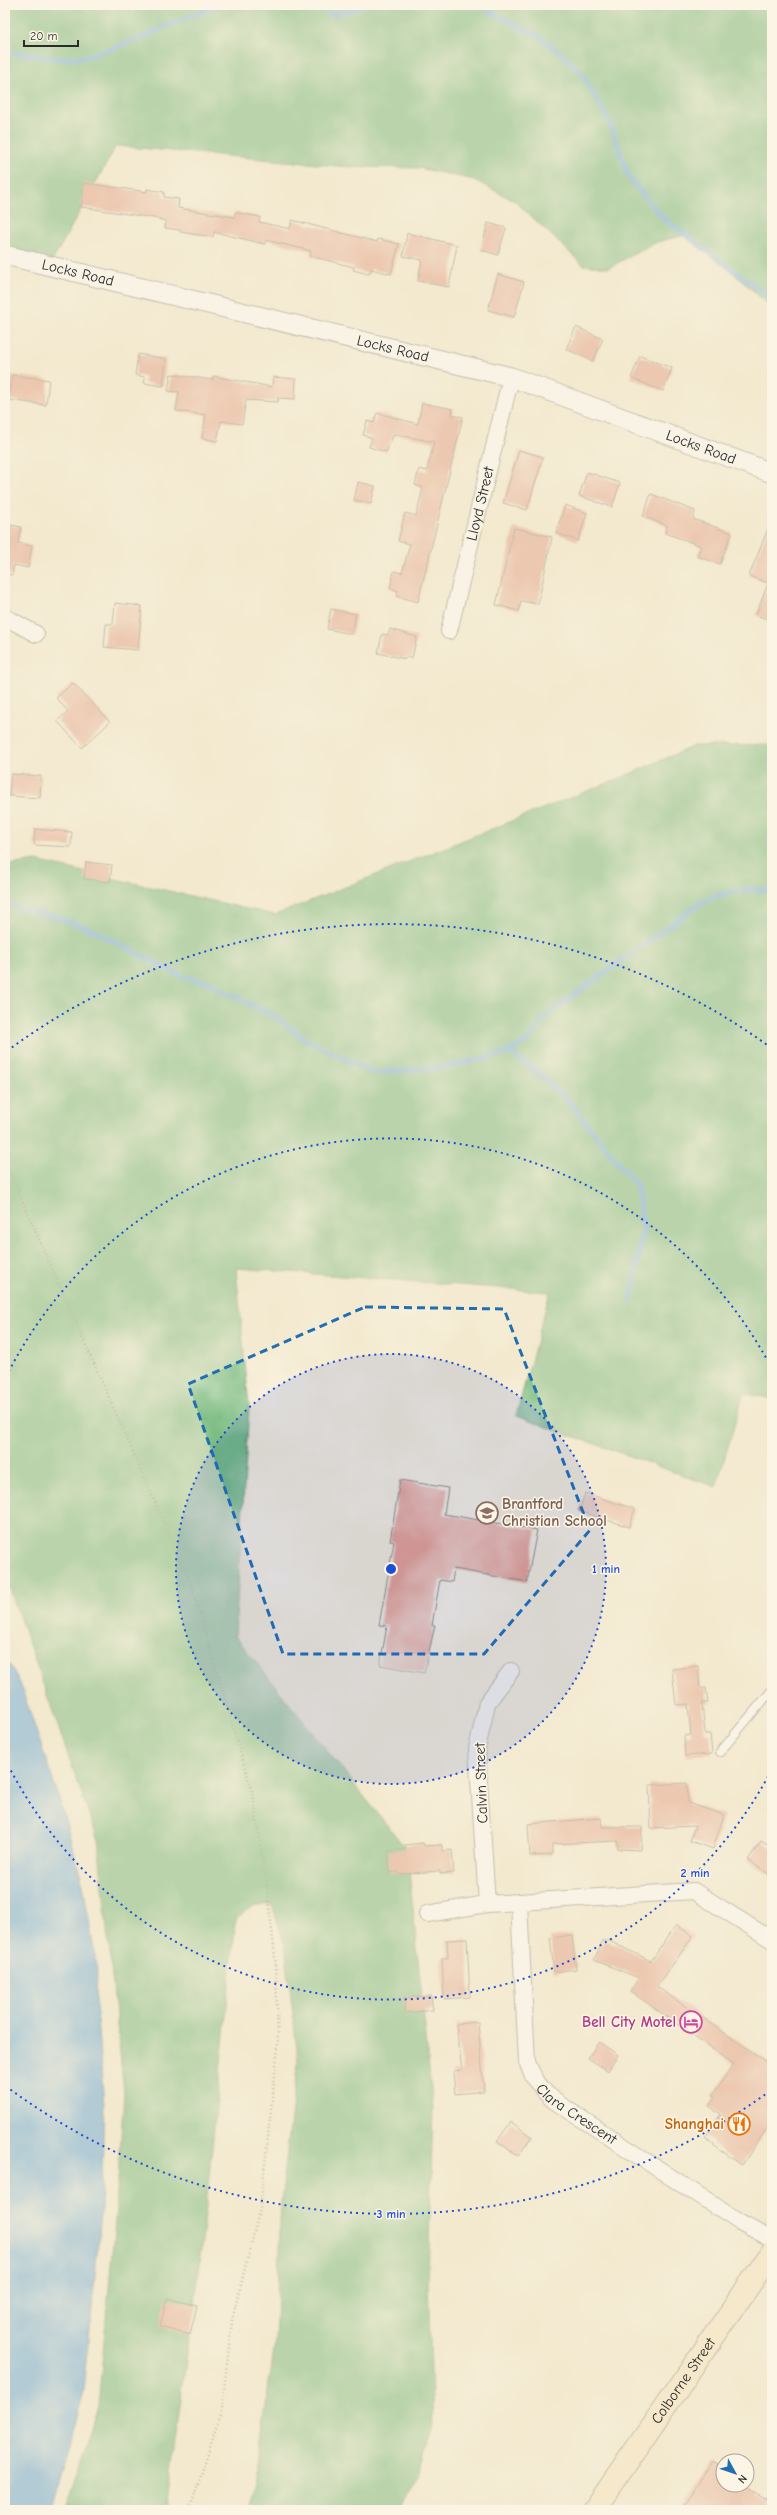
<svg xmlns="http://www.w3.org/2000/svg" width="777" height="2515" font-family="'Comic Neue',sans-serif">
  <rect width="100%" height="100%" fill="#fcf5e5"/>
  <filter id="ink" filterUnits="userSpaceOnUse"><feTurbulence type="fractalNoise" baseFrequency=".025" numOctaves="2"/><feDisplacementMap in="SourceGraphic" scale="8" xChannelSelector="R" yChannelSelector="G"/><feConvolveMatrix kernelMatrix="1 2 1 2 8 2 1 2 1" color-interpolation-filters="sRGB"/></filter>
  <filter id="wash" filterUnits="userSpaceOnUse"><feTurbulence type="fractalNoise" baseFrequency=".012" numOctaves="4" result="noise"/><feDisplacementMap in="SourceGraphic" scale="16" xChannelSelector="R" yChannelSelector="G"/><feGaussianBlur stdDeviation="0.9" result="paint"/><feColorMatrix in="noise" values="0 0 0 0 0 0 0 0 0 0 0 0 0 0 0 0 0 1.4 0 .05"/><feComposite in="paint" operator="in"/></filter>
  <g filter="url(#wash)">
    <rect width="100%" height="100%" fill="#f3e9cf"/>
    <!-- forest -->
    <g fill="#74b97e" stroke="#507254">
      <polygon points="5,5 772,5 772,308 690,234 657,242 608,268 583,265 515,201 474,180 419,168 350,167 116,146 48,269 5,258"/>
      <polygon points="772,745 772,1399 744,1393 716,1487 516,1416 550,1292 236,1268 249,1406 235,1636 407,1850 433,2108 428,2281 433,2428 420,2476 395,2510 248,2510 255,2482 275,2343 281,2202 298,2059 285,1945 272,1905 255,1905 236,1919 203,2234 166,2510 64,2510 98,2407 115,2221 124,2093 98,1840 5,1576 5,863 9,865 36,861 275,915 620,778 694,746"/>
    </g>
    <!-- water -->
    <polygon fill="#66a7da" stroke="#486982" points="5,1656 20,1683 59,1798 83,1885 97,1968 96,2006 104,2105 101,2212 84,2392 50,2510 5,2510"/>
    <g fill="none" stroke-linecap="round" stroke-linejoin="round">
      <!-- stream -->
      <g stroke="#66a7da" stroke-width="5.5">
        <polyline points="315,5 334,15 367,5"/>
        <polyline points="477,5 536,35 560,52 583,75 610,123 629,178 663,218 760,290 772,297"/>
        <polyline points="5,52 60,59 86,57 140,39 166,26 221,5"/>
        <path d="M5,904L60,918L90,929L183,977L210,983L278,1019L306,1040L373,1073L445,1067L507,1053L529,1040L544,1018L566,1001L705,900C728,892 747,887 772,891"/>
        <polyline points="509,1051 545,1079 570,1103 637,1186 643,1229 631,1301"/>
      </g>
    </g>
    <g id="blocks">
      <!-- building -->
      <g fill="#e6a08b">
        <polygon points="84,183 147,192 147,189 164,192 164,197 179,199 178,208 234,217 235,212 260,217 259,222 290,229 292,220 377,242 378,239 399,244 391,274 371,269 369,274 353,270 354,267 310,256 311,251 266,240 265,244 214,232 213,237 180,232 180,230 165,228 166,221 154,218 81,207"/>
        <polygon points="488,223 506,228 498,255 481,250"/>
        <polygon points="407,233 457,245 449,287 418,281 422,260 403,256"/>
        <polygon points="498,274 524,282 514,317 488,310"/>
        <polygon points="576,327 603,339 593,361 566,349"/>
        <polygon points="138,354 166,359 163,386 144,383 145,377 135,375"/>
        <polygon points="640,356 672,368 663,391 631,378"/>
        <polygon points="171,374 213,380 213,376 272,387 273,377 296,379 295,399 278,398 278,402 246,400 242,424 221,421 217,441 202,438 206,415 176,411 179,392 168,391"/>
        <polygon points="12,375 49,380 46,405 8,400"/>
        <polygon points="422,403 453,409 452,415 463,417 418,602 397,596 398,591 390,588 394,571 402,573 410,544 398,541 405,513 416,516 423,488 415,485 419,469 427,471 434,442 394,434 386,452 369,447 372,438 363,435 367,421 374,423 377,413 418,424"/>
        <polygon points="519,450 543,457 527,510 503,503"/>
        <polygon points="587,472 620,483 612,507 579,496"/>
        <polygon points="358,482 375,486 371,504 354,500"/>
        <polygon points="651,494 695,511 693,519 732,533 720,564 697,556 701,546 665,533 667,526 643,516"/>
        <polygon points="565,505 587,513 578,541 556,533"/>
        <polygon points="771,521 772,521 772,621 756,615 768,583 749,576"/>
        <polygon points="5,524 21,527 18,543 32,546 28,568 14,565 12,575 5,574"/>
        <polygon points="514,528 552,537 538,604 521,601 519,611 496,605"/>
        <polygon points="115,603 142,606 138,650 104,647 106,624 113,624"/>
        <polygon points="331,609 356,614 352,634 327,629"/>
        <polygon points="390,629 417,637 412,658 406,657 405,659 378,653 382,634 388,635"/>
        <polygon points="73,683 110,722 82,748 57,721 68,711 56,698"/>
        <polygon points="11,774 41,776 40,798 9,796"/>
        <polygon points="35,829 72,832 71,847 34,845"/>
        <polygon points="86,862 112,865 110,882 84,879"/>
        <polygon points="400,1480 448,1488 444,1514 537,1530 527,1582 454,1569 452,1582 440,1580 432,1625 435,1625 424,1673 380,1665 387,1626 379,1625 394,1542 390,1541"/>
        <polygon points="585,1493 635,1509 629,1527 579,1511"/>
        <polygon points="698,1666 700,1688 706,1688 708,1703 702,1703 705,1734 710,1734 712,1754 685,1756 684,1736 691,1735 688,1704 676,1705 672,1669"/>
        <polygon points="687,1783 688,1803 724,1815 713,1849 690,1841 695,1826 651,1828 649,1785"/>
        <polygon points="601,1818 602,1827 642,1827 641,1850 618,1849 618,1841 552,1844 552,1855 530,1856 528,1824"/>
        <polygon points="761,1841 772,1848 772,1876 748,1860"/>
        <polygon points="423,1843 424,1846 442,1845 442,1851 452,1850 454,1873 440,1874 440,1871 399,1874 398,1872 390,1873 388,1851 406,1849 405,1845"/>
        <polygon points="676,1925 693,1936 657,1987 772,2065 772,2121 742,2165 713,2145 714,2143 705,2137 721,2114 709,2106 715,2097 712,2096 734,2064 630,1991 639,1978 594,1960 603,1940 606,1942 607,1940 651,1961"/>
        <polygon points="572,1935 576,1969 554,1972 550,1938"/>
        <polygon points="467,1939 470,1997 444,1999 442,1958 448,1958 447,1940"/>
        <polygon points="431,1996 433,2010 405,2013 404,1998"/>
        <polygon points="478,2022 484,2091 455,2094 453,2071 462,2070 456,2024"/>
        <polygon points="599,2042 618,2055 608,2071 588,2058"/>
        <polygon points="511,2122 532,2137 518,2156 497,2141"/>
        <polygon points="167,2298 197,2306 190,2334 160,2326"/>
        <polygon points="713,2460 723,2467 723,2485 745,2485 768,2500 762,2510 681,2510"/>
      </g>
    </g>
  </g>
  <g filter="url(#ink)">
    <use href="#blocks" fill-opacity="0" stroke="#8f8a7d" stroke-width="1"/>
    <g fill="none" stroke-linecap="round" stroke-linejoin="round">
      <!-- service casing -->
      <g stroke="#8f8a7d" stroke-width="10">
        <polyline id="service" points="720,1752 772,1690"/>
      </g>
      <!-- minor casing -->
      <g stroke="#8f8a7d" stroke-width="18">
        <g id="minor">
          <polyline points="5,617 36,634"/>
          <path id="s1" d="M449,631L511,377"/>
          <path id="s2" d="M519,1903L527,2062C533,2078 540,2089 553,2100L738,2221L772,2239"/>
          <polyline points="487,1904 477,1749 487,1703 511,1671"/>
          <polyline points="427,1914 487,1904 694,1891 772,1940"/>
        </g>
      </g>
      <!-- tertiary casing -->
      <g stroke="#8f8a7d" stroke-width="21">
        <g id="tertiary">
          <path id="s3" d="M5,255L511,377L772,473"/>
        </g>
      </g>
      <!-- secondary casing -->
      <g stroke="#8f8a7d" stroke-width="24">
        <g id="secondary">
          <path id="s4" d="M594,2510L772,2252"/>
        </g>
      </g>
      <!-- path -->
      <polyline stroke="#8f8a7d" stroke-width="2.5" stroke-dasharray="1 3" stroke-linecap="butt" points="5,1162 192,1586 253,1795 268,1893 276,1967 278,2046 260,2209 232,2320 222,2408 190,2510"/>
      <!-- service -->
      <use href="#service" stroke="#fff" stroke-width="8"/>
      <!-- minor -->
      <use href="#minor" stroke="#fff" stroke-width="16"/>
      <!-- tertiary -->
      <use href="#tertiary" stroke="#fff" stroke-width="19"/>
      <!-- secondary -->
      <use href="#secondary" stroke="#fbe6c4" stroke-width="22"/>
    </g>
  </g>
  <!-- marked area -->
  <path d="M0 0H777V2515H0ZM365,1307L504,1309L590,1530L484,1654H283L188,1384Z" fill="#f3e9cf" fill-opacity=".55" fill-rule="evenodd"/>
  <path fill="none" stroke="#1f6fb2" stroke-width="3" stroke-dasharray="8 5" stroke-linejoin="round" d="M365,1307L504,1309L590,1530L484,1654H283L188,1384Z"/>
  <!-- distance rings -->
  <circle cx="391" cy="1569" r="215" fill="#1d4ed8" fill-opacity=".12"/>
  <g fill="none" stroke="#1d4ed8" stroke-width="2" stroke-dasharray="2 4">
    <circle cx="391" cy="1569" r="215"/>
    <path d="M771 1771A430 430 0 0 1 6 1761M6 1377A430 430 0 0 1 771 1367"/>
    <path d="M770 2091A645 645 0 0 1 7 2087M7 1051A645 645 0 0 1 770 1047"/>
  </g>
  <!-- icons -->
  <defs>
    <g id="school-ring" transform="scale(1.15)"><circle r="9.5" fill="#fcf5e5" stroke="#8d6e63" stroke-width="1.5"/><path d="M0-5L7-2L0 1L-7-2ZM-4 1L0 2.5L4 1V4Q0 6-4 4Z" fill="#8d6e63"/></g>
    <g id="hotel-ring" transform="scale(1.15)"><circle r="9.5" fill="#fcf5e5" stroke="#d1479c" stroke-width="1.5"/><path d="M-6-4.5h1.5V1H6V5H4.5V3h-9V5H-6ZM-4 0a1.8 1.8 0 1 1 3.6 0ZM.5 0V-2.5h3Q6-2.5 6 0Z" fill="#d1479c"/></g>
    <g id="restaurant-ring" transform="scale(1.15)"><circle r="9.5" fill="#fcf5e5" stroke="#e8710a" stroke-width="1.5"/><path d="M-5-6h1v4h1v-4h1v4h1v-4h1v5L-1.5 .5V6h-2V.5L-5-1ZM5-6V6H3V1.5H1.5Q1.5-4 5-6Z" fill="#e8710a"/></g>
  </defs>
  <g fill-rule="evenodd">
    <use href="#school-ring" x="487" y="1513"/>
    <use href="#hotel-ring" x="691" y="2022"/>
    <use href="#restaurant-ring" x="739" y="2124"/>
  </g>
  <g text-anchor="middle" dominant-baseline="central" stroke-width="3" stroke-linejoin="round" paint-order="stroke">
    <!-- street labels -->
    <g font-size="15" fill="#2b2b2b" stroke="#fcf5e5">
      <text stroke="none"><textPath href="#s3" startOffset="75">Locks Road</textPath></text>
      <text stroke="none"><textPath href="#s3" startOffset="399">Locks Road</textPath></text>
      <text stroke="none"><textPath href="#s3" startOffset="723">Locks Road</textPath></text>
      <text stroke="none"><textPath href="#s1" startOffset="131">Lloyd Street</textPath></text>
      <text transform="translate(481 1783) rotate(-92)">Calvin Street</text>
      <text stroke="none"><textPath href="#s2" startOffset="233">Clara Crescent</textPath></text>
      <text stroke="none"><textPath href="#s4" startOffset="157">Colborne Street</textPath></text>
    </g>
    <!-- education labels -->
    <g font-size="15" font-weight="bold" fill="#785e54" stroke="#fcf5e5" text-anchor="start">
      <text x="502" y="1504">Brantford<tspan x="502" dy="17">Christian School</tspan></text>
    </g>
    <!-- hotel labels -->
    <g font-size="15" font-weight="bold" fill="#b23c85" stroke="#fcf5e5" text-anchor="end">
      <text x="676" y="2022">Bell City Motel</text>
    </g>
    <!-- food labels -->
    <g font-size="15" font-weight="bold" fill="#c56008" stroke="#fcf5e5" text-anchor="end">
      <text x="724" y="2124">Shanghai</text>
    </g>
  </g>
  <circle cx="391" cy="1569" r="6" fill="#1d4ed8" stroke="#fcf5e5" stroke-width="2"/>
  <g font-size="12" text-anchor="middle" font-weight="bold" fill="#1d4ed8" stroke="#fcf5e5" stroke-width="3" stroke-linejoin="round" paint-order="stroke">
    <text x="606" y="1573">1 min</text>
    <text x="695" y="1877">2 min</text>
    <text x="391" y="2218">3 min</text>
  </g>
  <!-- margin -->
  <rect width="777" height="2515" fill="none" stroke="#fcf5e5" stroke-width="20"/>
  <!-- north arrow -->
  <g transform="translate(735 2473) rotate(130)"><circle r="19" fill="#fcf5e5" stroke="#a8a49b"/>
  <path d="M0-3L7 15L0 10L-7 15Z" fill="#1f6fb2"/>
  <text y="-6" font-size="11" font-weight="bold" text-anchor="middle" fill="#2b2b2b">N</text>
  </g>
  <!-- scale -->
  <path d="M24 40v6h54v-6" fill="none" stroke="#2b2b2b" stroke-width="2"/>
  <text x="30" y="40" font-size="12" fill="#2b2b2b" stroke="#fcf5e5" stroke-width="3" paint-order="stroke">20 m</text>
</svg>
